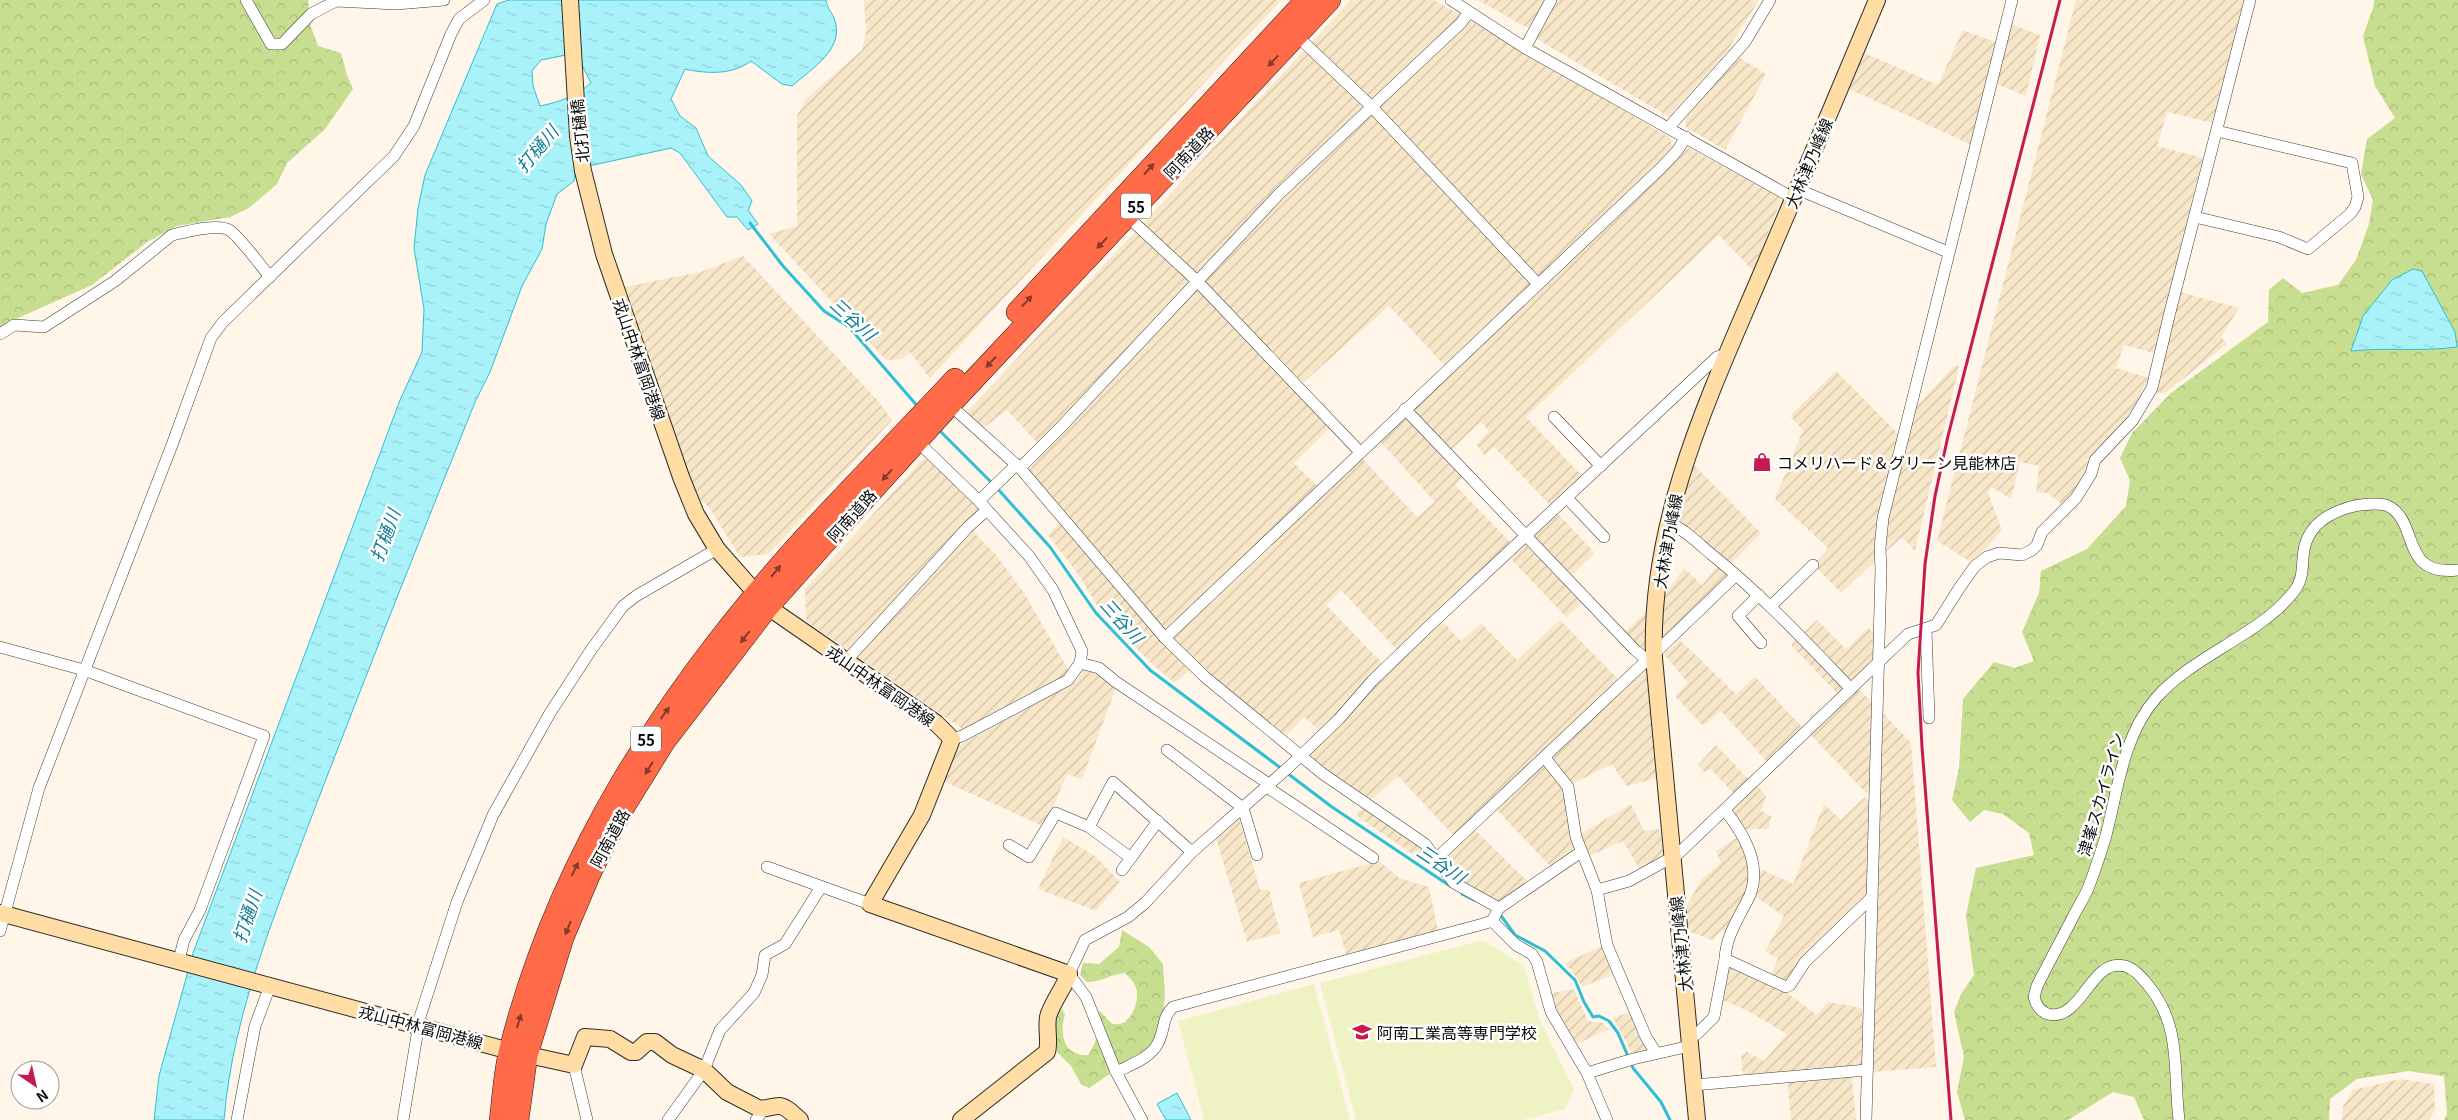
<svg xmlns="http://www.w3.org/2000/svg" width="2458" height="1120" font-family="Georgia,'Noto Sans JP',serif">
  <defs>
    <pattern id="farmland-furrows" width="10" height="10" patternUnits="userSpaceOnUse" patternTransform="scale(1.25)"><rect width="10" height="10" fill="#f7e6c8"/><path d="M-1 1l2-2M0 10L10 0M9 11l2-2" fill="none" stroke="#d2c4aa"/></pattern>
    <pattern id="forest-crowns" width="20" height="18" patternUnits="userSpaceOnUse" patternTransform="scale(1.25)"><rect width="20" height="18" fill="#c7dd8f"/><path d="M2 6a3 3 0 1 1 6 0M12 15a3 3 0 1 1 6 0" fill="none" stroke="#aabc7a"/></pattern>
    <pattern id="water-ripples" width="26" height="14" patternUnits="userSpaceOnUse" patternTransform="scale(1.25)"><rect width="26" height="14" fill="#aaf2fa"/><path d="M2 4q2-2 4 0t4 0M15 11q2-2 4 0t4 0" fill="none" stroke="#91ced5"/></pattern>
  </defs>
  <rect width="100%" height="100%" fill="#fff5e9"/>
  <!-- farmland -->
  <g fill="url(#farmland-furrows)">
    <polygon points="864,0 1281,0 930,378 910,352 902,359 886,360 769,234 797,226 797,115 807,98 862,50 866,32"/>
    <polygon points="1351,0 1434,0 1671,138 1672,150 1445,366 1389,306 1295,390 1331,427 1294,463 1317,486 1167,631 1029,471 1044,450 1007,410 982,429 966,413"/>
    <polygon points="1478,0 1759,0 1726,53 1669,117 1537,39 1538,34"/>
    <polygon points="2076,0 2245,0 2213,123 2167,112 2157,146 2203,158 2154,353 2124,345 2116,368 2149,378 2136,405 2118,430 2087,460 2089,469 2064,506 2048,493 2036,492 2039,466 2020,462 2011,499 1991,487 1988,493 2002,530 1973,563 1937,541"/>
    <polygon points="2009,24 2040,35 2026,96 1994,83"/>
    <polygon points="1963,30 1997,43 1972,145 1847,88 1862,52 1938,85"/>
    <polygon points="1738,57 1766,74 1725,150 1686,127 1685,121 1690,108"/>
    <polygon points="1689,148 1777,195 1781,200 1753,271 1719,235 1526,417 1583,477 1551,506 1494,447 1484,455 1476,444 1489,431 1481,422 1451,450 1416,412 1415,405 1683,151"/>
    <polygon points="743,256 878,401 892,420 769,554 740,557 709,507 700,500 687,476 625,287 700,272"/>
    <polygon points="2180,292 2239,308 2221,337 2227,344 2164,394 2155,392"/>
    <polygon points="1954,366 1959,366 1915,551 1902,537 1841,593 1814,565 1828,548 1775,499 1803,430 1790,416 1836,371 1905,441 1914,409"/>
    <polygon points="1408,419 1463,476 1455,485 1512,544 1397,650 1341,590 1326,605 1383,664 1320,731 1304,717 1285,737 1214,677 1174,640 1173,636 1361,457 1417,517 1435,502 1378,439 1400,420"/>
    <polygon points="926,456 980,509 966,524 996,555 1024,593 1069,671 1061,679 964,730 806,621 805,589"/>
    <polygon points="1692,463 1761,533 1730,565 1676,520"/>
    <polygon points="1557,513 1595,553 1570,577 1532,537"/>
    <polygon points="1059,523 1111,584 1190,670 1175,683 1153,665 1100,610 1076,571 1048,535"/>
    <polygon points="1526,545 1582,603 1566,617 1511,559"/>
    <polygon points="1719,564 1732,576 1661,643 1663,598 1684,568 1702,585"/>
    <polygon points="1649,609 1648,651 1642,652 1625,632"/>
    <polygon points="1441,620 1461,641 1481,623 1517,660 1560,620 1620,681 1455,837 1398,776 1369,802 1307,756 1349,716 1383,677"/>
    <polygon points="1817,620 1846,649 1868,628 1876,634 1874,662 1839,695 1791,645"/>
    <polygon points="1680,640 1736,694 1755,677 1804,729 1768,763 1721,711 1703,726 1675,696 1688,683 1664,654"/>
    <polygon points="1644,665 1648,669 1658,778 1626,786 1612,764 1572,784 1550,758"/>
    <polygon points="1084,668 1096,672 1116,688 1082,779 1067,774 1045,827 943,781 956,751 962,744 1068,686 1076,681"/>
    <polygon points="1858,688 1874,705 1872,790 1867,794 1810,734"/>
    <polygon points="1884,714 1911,743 1936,1067 1872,1072 1882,717"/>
    <polygon points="1716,745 1750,781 1734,794 1711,769 1704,772 1698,765"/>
    <polygon points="1543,763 1565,790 1574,844 1573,851 1551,867 1495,808"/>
    <polygon points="1757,785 1766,796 1761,811 1771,816 1769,829 1743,829 1731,811"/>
    <polygon points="1865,797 1870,802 1868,897 1789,982 1771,975 1778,958 1765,952 1784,916 1755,896 1761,869 1793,884 1824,804 1841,820"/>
    <polygon points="1631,804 1644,831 1660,829 1664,857 1640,870 1623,841 1589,856 1579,835"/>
    <polygon points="1362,807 1421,848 1434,863 1431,867 1356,815"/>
    <polygon points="1239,818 1260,890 1269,890 1280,933 1247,942 1216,838"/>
    <polygon points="1474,829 1529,883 1499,905 1455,881 1441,859"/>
    <polygon points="1739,836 1745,845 1749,875 1746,894 1727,933 1721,931 1712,940 1688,931 1683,914 1688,903 1702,879 1721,863 1716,851"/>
    <polygon points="1063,837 1095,856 1120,882 1096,911 1038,889"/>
    <polygon points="1379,861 1399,878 1429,887 1438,931 1346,954 1339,930 1313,937 1299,883"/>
    <polygon points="1604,945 1614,974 1582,987 1578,979 1565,963"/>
    <polygon points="1728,964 1786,992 1817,1015 1828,1002 1862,1008 1863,1068 1851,1069 1856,1120 1791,1120 1787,1075 1743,1077 1741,1056 1747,1052 1764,1061 1787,1034 1748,1011 1722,1000"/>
    <polygon points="1574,989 1588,1021 1603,1023 1609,1029 1577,1044 1557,1013 1552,993"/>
    <polygon points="1631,1012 1650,1051 1634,1056 1613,1018"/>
    <polygon points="2400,1079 2434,1084 2435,1110 2429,1120 2342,1120 2343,1106 2353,1090"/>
  </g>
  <!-- forest -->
  <g fill="url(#forest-crowns)">
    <polygon points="0,0 308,0 311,27 318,46 341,53 347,75 353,89 325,129 287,163 277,184 249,208 230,217 177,226 147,242 92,285 0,326"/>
    <polygon points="2374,0 2458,0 2458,1120 2444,1120 2447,1114 2444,1076 2408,1071 2357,1079 2330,1099 2329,1120 2144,1120 2134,1097 2113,1092 2068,1120 1965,1120 1957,1092 1964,1057 1954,1012 1961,994 1974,975 1966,915 1976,868 2034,855 2029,833 2003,814 1984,810 1970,822 1952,800 1959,768 1963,699 1994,662 2015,668 2034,661 2022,632 2039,593 2041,571 2087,549 2126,506 2130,480 2120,458 2132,433 2171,393 2268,322 2269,290 2283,278 2302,293 2338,285 2356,260 2369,224 2373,200 2361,174 2367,139 2395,118 2375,86 2363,36 2374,5"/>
    <path d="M1122,930L1149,947L1163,964L1165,995L1163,1014L1151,1046L1089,1088L1081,1084L1071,1066L1057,1052L1054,1020L1056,1010L1062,1009L1065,1015C1059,1034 1064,1056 1088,1055C1097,1044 1101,1025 1099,1011C1105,1014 1108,1023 1114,1024C1129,1027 1138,1006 1137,993C1137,985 1131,979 1125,973C1110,974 1102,982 1087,982L1080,975L1083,963L1099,964L1119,947Z"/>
  </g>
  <!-- pitch -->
  <g fill="#eff2c3">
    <polygon points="1483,940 1524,966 1539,1018 1574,1090 1565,1109 1522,1120 1356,1120 1320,983"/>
    <polygon points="1314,984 1350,1120 1204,1120 1178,1021"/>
  </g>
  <!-- water -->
  <g fill="url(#water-ripples)" stroke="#2cc0d6" fill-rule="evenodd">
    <path d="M509,0H826C827,8 831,11 834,18C846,49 812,68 792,86L782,84L751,61C732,75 708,74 685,69L671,99L680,116L696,128L708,156L741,185L752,201L748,210L758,224L748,230L737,217H727L680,153L671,148L589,166L575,173L574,181L557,194L546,224L542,249L522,286L490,372L475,402C421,536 368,670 316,805C278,907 233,1011 224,1120H154L159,1076L193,953L400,400L422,352L424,309L414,248L418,208L425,175L497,4ZM566,55L579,59L591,83C576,96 560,102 540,106L533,86L532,71L541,60Z"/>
    <path d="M2413,269L2422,271L2455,332L2457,347C2421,352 2387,347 2351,351L2363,316L2392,280Z"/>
    <polygon points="1177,1093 1191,1120 1166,1120 1157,1104"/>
  </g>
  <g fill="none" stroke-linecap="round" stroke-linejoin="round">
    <!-- stream -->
    <g stroke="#2cc0d6" stroke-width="3">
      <polyline points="750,223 783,266 824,311 849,327 919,408"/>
      <polyline points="938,429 992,483"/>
      <polyline points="997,488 1050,547 1096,613 1150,670 1282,769"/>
      <polyline points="1287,773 1332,807 1450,886"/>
      <polyline points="1462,894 1474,900"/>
      <polyline points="1499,913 1515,935 1545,951 1575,980 1584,1002 1593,1017 1599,1016 1609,1021 1618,1033 1633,1068 1661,1102 1670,1120"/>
    </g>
    <!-- street casing -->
    <g stroke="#3e3e3e" stroke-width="12">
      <g id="street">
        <polyline points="246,0 271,44 282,44 311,14 336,1 396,4 444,0"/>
        <polyline points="1451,0 1525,48 1793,198"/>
        <polyline points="1297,36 1371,106 1538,284"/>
        <polyline points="1525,48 1551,0"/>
        <polyline points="1669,127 1745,42 1770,0"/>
        <polyline points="1797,189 1948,252"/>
        <polyline points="1127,216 1197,281 1360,452"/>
        <polyline points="2195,217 2279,237 2308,249 2350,214 2355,207 2358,197 2352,163 2217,131"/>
        <path d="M0,334L14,325L44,327L115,281L172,235C185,232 218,223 229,230C239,236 261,266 270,277"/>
        <polyline points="950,405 1020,468 1165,638 1205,677 1323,774 1425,844 1454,883 1499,908 1581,852"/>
        <polyline points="1405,409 1635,650 1647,660 1654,658"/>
        <polyline points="1554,417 1601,466"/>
        <polyline points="917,441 979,501 1015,466"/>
        <polyline points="1020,468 1061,427 1279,194 1461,23 1468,13"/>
        <polyline points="1567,498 1604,537"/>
        <path d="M1668,522C1684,529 1698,543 1711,554C1762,595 1806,642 1851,689"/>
        <polyline points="1759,595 1738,616 1761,643"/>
        <polyline points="1771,606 1813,565"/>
        <polyline points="1926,629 1929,718"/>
        <polyline points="1165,638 1661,168 1677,151 1686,137"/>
        <polyline points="0,647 84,670 264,736 200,910 184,940 179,960"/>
        <polyline points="1654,654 1736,575"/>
        <polyline points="847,660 968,527 987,510 979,501"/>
        <polyline points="1080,663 1099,668 1116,682 1269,784"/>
        <polyline points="952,739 962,736 1068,680 1080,663 1082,651 1053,590 1029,556 987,510"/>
        <polyline points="1167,750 1243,808 1257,855"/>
        <polyline points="1545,758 1568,787 1576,837 1597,890 1607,945 1646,1037 1656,1053"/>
        <polyline points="1267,787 1373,858"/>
        <polyline points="1089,827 1113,782 1192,852"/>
        <polyline points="1009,845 1029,857 1056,813 1089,827 1131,858"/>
        <polyline points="1437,858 1647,660"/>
        <polyline points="767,867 870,904"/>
        <polyline points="1122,870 1158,821"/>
        <polyline points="1597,890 1629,881 1678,854 1908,634 1936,625 1960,587 1975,566 1987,557 1999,553 2022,555 2032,550 2037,545 2042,532 2076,498 2091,474 2095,460 2133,420 2152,388 2169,316 2250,0"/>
        <polyline points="1492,921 1516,945 1532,954 1537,962 1551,1012 1587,1073 1607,1120"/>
        <polyline points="0,931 39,788 172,445 211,338 223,322 394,156 414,126 451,34 459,19 484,0"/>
        <path d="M1725,959C1726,935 1740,916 1750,895C1762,864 1743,833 1725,810"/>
        <polyline points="1689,1037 1697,1034 1714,1017 1725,959 1786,987 1790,985 1805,962 1872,897"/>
        <polyline points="574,1065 587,1120"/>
        <path d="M1116,1072C1130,1065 1151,1058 1158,1043C1165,1030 1162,1017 1173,1007L1483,924L1492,921L1499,908"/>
        <polyline points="1587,1073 1633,1059 1690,1046"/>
        <polyline points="1694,1085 1867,1070"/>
        <polyline points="237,1120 255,1026 270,986"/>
        <polyline points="403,1120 420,1017 457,902 493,815 550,713 591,650 623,606 636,596 717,549"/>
        <polyline points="668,1120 704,1070 720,1030 754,993 762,975 765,955 785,944 821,887"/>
        <polyline points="756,1120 763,1110"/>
        <polyline points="1142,1120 1116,1072 1086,997 1069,974 1085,940 1128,917 1145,903 1192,852 1290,766 1339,719 1372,681 1428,627 1717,357 1727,354"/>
        <polyline points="1866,1120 1881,569 1880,548 1883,518 2012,0"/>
        <path d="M2179,1120C2173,1070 2182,1026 2148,985C2141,977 2135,969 2125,966C2117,964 2109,966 2103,971C2087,982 2073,1021 2048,1014C2041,1012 2036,1005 2034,997L2037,986C2048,964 2060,942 2072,919C2077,908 2085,897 2089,886C2095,870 2100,855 2105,839C2118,791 2122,737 2156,698C2193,656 2257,636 2291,595C2308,576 2299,562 2306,542C2317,512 2357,501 2386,505C2421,520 2398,577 2458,570"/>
      </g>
    </g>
    <!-- secondary casing -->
    <g stroke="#2d2d2d" stroke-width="18">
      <g id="secondary">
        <path d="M570,0L578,136L583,171L604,254L681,477L696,514L717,549L768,607L936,723L952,739L922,815L870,904L1069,974C1064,988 1051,1004 1048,1017C1046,1029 1050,1041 1047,1052L961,1120"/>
        <path d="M0,913L510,1051L574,1065L585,1037L610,1039L631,1052H636L647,1042H655L672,1055L704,1070L727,1092L758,1108C766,1110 771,1106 779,1106C786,1106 794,1115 800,1120"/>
        <path d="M1697,1120L1654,658C1649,518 1712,390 1765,265C1803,177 1840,88 1877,0"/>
      </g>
    </g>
    <!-- highway casing -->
    <g stroke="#1c1c1c" stroke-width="22">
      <g id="highway">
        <polyline points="1017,312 1306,0"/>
        <path d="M500,1120C503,1097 504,1072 510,1049C558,858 666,693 796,547C848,490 903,435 955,379"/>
        <polyline points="518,1120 527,1055 563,938 590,874 621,812 665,741 768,607 825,543 950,405 1330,0"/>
      </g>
    </g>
    <!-- street -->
    <use href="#street" stroke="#fff" stroke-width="11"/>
    <!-- secondary -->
    <use href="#secondary" stroke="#ffdda4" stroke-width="16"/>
    <!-- highway -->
    <use href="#highway" stroke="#ff6a48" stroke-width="21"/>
    <!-- rail -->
    <polyline stroke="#c41b50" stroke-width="3" points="1951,1120 1922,747 1918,673 1925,564 1935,496 1948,436 2060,0"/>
  </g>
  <!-- one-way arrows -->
  <defs><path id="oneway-solid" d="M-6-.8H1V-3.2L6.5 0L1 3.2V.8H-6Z" transform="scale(1.25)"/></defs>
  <g fill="#853a2a">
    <use href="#oneway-solid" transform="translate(1273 61) rotate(133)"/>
    <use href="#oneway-solid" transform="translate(1149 169) rotate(-47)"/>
    <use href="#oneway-solid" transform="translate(1102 243) rotate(133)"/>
    <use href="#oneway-solid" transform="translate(1027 301) rotate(-47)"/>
    <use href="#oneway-solid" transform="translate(991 362) rotate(133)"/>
    <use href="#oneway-solid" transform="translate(887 475) rotate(132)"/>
    <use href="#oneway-solid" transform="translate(776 571) rotate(-50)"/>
    <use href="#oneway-solid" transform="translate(745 637) rotate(128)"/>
    <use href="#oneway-solid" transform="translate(665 713) rotate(-54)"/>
    <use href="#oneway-solid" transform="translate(649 768) rotate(122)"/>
    <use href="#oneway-solid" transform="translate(575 869) rotate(-64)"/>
    <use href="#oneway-solid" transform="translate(568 928) rotate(112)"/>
    <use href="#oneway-solid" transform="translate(519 1021) rotate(-73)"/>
  </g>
  <!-- icons -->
  <defs>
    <g id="shop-bare" transform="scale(1.5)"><path d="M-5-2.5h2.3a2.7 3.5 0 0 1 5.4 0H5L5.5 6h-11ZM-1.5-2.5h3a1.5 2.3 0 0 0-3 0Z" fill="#c41b50" stroke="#fff" stroke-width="2.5" paint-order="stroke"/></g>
    <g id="university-bare" transform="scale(1.5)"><path d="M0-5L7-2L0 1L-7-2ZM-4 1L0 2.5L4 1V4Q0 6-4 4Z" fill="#c41b50" stroke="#fff" stroke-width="2.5" paint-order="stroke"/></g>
  </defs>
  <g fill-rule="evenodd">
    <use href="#shop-bare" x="1762" y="462"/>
    <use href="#university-bare" x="1362" y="1032"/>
  </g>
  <g text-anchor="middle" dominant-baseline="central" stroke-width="5" stroke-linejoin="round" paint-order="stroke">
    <!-- shield labels -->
    <g fill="#fff" stroke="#545454" stroke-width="1">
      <rect x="1121" y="193.5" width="30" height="25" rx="4"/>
      <rect x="631" y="726.5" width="30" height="25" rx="4"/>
    </g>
    <g font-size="15" font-weight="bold" fill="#0b0b0b">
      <text x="1136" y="206">55</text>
      <text x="646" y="739">55</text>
    </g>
    <!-- street labels -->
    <g font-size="16" fill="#0b0b0b" stroke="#fff">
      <text transform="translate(579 131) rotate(-96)">北打樋橋</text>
      <text transform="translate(1188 152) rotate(-47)">阿南道路</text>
      <text transform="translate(1808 163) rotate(-67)">大林津乃峰線</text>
      <text transform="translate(640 359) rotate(71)">戎山中林富岡港線</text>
      <text transform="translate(851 515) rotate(-48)">阿南道路</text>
      <text transform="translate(1667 541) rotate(-80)">大林津乃峰線</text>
      <text transform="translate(881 685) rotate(35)">戎山中林富岡港線</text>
      <text transform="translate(2100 794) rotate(-74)">津峯スカイライン</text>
      <text transform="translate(609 838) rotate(-62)">阿南道路</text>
      <text transform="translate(1680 944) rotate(-96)">大林津乃峰線</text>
      <text transform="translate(421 1026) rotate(15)">戎山中林富岡港線</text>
    </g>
    <!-- poi labels -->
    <g font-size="16" fill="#0b0b0b" stroke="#fff" text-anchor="start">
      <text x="1777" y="462">コメリハード＆グリーン見能林店</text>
      <text x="1377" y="1032">阿南工業高等専門学校</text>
    </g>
    <!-- water labels -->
    <g font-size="18" font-style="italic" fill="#0d7f95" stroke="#fff">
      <text transform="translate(536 148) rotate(-50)">打樋川</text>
      <text transform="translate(854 318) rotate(42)">三谷川</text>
      <text transform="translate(384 535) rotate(-70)">打樋川</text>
      <text transform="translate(1123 620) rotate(48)">三谷川</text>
      <text transform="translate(1442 863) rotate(34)">三谷川</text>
      <text transform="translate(246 916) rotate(-72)">打樋川</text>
    </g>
  </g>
  <!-- north arrow -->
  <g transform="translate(35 1085) rotate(146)"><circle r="24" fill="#ffffff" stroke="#9d9d9d"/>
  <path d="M0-4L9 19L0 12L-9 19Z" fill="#c41b50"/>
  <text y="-8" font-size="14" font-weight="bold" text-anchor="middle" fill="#0b0b0b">N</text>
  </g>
</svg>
